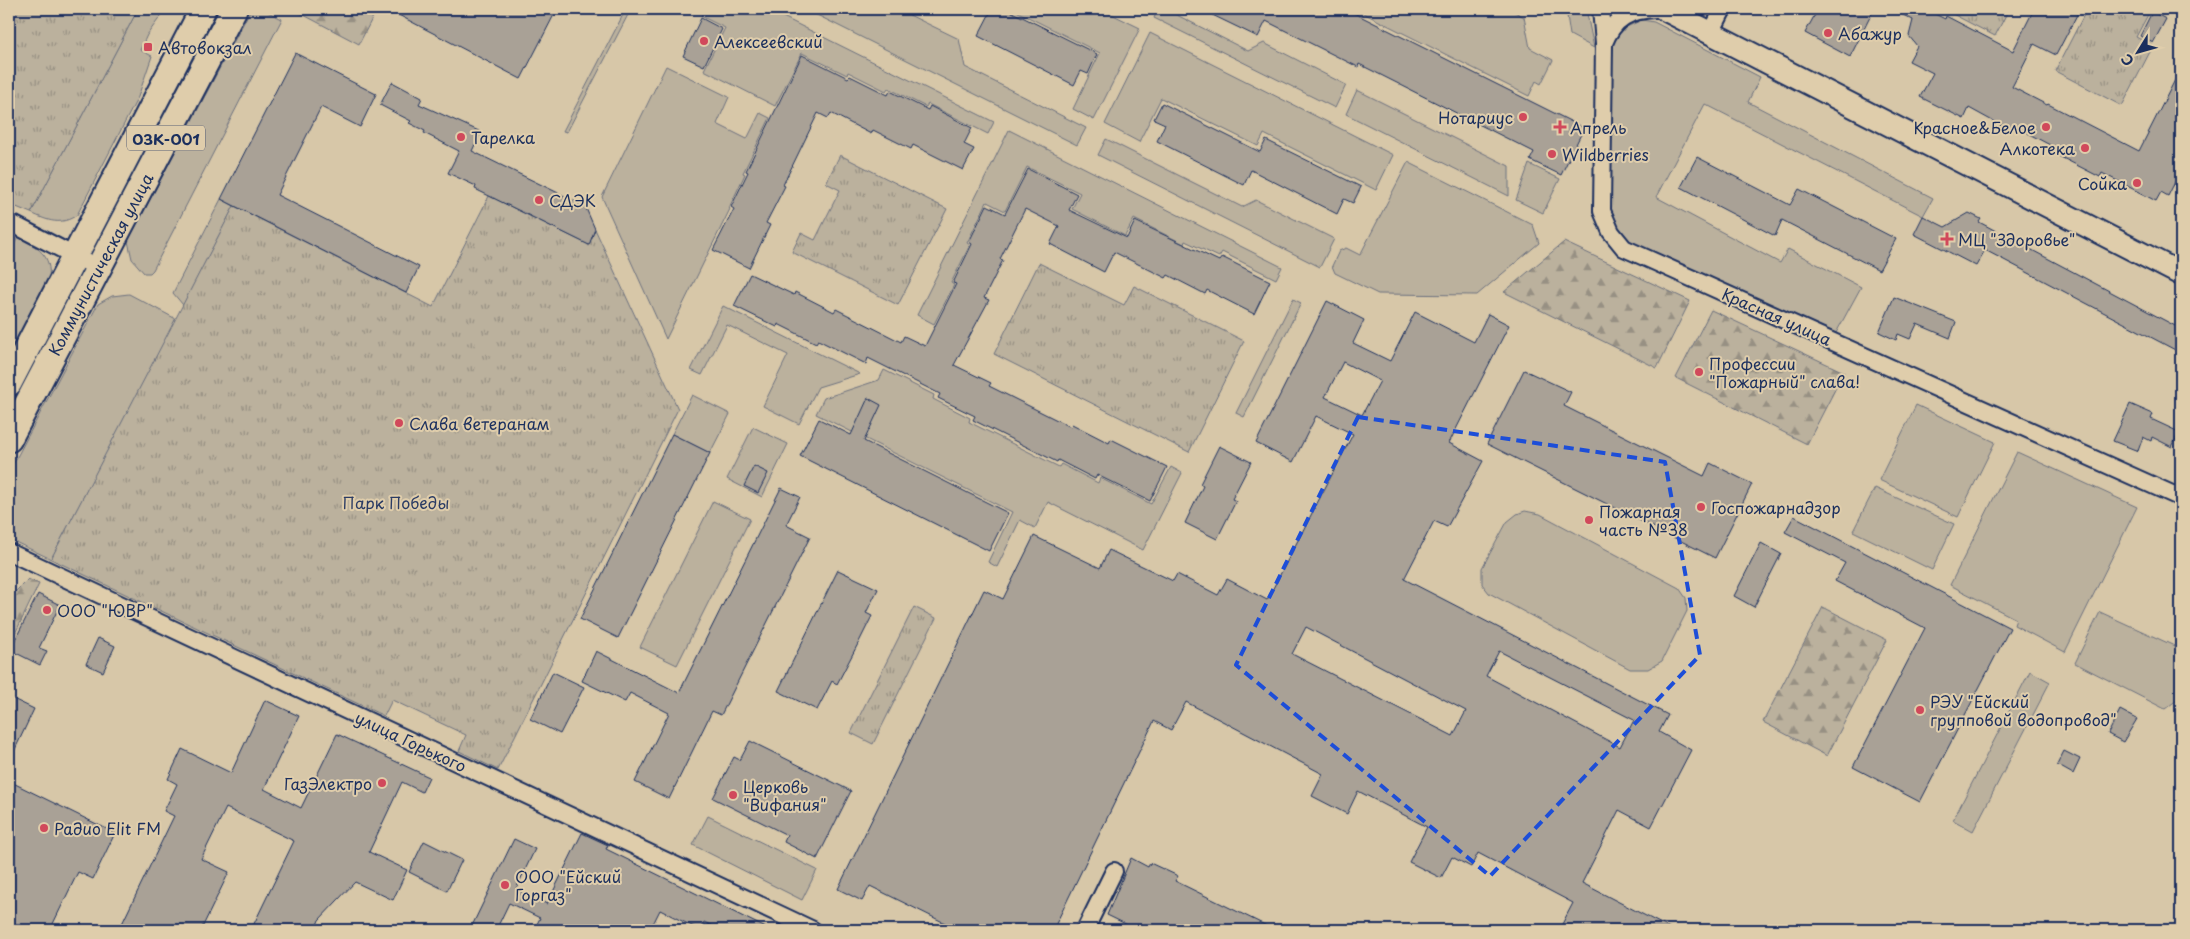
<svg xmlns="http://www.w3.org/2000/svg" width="2190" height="939" font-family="'Playpen Sans',sans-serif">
  <defs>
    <pattern id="forest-firs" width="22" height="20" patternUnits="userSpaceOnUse" patternTransform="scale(1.25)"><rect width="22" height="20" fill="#bbb19d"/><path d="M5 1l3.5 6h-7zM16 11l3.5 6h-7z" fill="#979083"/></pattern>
    <pattern id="park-tufts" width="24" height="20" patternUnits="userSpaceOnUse" patternTransform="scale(1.25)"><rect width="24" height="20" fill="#bbb19d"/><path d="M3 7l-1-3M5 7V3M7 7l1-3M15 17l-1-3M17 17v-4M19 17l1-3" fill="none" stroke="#979083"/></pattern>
  </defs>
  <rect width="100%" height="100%" fill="#d7c7a8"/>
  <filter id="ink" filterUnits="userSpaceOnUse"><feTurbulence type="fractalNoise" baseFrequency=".02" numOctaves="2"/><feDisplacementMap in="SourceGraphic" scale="10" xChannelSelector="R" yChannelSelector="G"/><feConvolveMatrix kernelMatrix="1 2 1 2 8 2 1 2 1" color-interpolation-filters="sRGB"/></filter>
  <g filter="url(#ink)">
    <!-- grass -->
    <g fill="#bbb19d" stroke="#6b707e">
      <path d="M138,9H166L147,35L140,50L152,56L138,97L77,215C61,226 48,221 31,213Z"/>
      <polygon points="251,9 262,9 282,19 153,270 150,273 144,273 132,259 128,241"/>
      <polygon points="626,9 631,9 567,132 563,131"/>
      <polygon points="705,9 767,9 994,122 988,134 928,104 926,107 888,88 886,91 848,72 847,75 802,53 775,106 704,70 725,28 701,16"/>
      <polygon points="805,9 897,9 959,39 965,67 1086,128 1077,145"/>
      <polygon points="1012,9 1101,9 1140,28 1094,120 1073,109 1100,53"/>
      <polygon points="1158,9 1165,9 1248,51 1264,43 1346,85 1335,108 1154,18"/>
      <polygon points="1355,9 1509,9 1524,17 1530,48 1553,60 1541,84 1536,81 1529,96"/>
      <polygon points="1566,9 1586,9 1594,48 1570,35"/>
      <polygon points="1642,20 1654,22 1760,77 1748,102 1933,198 1923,216 1705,104 1656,197 1780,263 1788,249 1861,287 1836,333 1628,242 1618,229 1610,207 1612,43 1622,29"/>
      <polygon points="1150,33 1393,155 1376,190 1264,134 1258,146 1161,98 1139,142 1105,124"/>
      <polygon points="666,66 729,97 717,124 747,139 760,113 770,118 743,173 745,174 729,208 730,209 666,339 602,197"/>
      <polygon points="1357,90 1509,166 1509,196 1346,114"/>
      <polygon points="1009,130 1282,267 1276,279 1222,252 1219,257 1185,241 1184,244 1134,219 1125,236 1072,209 1080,193 1027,167 1005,211 987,202 967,243 970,245 951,283 954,285 934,324 917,315"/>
      <polygon points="1106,139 1242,207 1256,200 1334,239 1320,267 1098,155"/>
      <polygon points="1408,162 1533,225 1539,243 1477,295 1378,294 1335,273 1332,266 1339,251 1346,248 1360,255"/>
      <polygon points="1529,164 1560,179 1543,213 1516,200"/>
      <polygon points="221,199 234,206 183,305 173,293"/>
      <path d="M18,237C38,248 52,254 49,280L9,357V255Z"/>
      <polygon points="129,294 176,319 51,559 9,539 9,472 98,304 112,296"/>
      <polygon points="1293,299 1301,303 1244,417 1236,413"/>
      <polygon points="723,306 860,374 818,387 799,424 763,406 788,355 727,325 702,375 691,370"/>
      <polygon points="884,370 934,395 933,399 970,418 969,422 1059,467 1061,464 1098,483 1100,478 1151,504 1171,467 1182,473 1143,550 1048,502 1035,528 1020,520 997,567 988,562 1012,512 816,414 824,398 879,380"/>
      <polygon points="692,395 730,414 710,453 672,434"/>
      <polygon points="1916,405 1995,442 1958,517 1879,480"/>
      <polygon points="753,427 788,444 762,497 727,479"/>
      <polygon points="2017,452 2137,507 2065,652 2014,625 2016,619 1950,585"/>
      <polygon points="1875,488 1954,524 1932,570 1853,531"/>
      <polygon points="713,501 750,519 677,665 640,647"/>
      <polygon points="1525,511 1540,514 1679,588 1686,598 1687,611 1662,661 1648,669 1630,669 1489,593 1482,584 1482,568 1507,522 1517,514"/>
      <polygon points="2100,612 2181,649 2181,697 2165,709 2075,663"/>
      <polygon points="2030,671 2050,682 1973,831 1953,820"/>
      <polygon points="708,816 817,870 802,900 693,845"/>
    </g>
    <!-- forest -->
    <g fill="url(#forest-firs)" stroke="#6b707e">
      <polygon points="302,9 377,9 359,44 300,13"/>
      <polygon points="1564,242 1690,301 1657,368 1504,292"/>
      <polygon points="1711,310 1844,372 1807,444 1676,378"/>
      <polygon points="28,579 39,584 9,646 9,598"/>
      <polygon points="1823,607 1887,640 1827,756 1763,722"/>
    </g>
    <!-- park -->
    <g fill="url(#park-tufts)" stroke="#6b707e">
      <polygon points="9,9 138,9 31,213 9,204"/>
      <polygon points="1943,9 2009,9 1995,36"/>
      <polygon points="2087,9 2151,9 2136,37 2153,46 2122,106 2055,71"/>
      <polygon points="840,155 947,209 898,305 792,252 801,233 815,240 840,190 826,183"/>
      <polygon points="489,196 589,245 595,229 678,409 498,770 459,751 466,735 392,700 384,716 51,559 234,206 433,307"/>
      <polygon points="1039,263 1124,305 1134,286 1244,341 1189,452 994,354"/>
      <polygon points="914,607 936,618 873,744 851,733"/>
    </g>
    <!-- building -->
    <g fill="#a9a196" stroke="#1b2f5e" fill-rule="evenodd">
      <polygon points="387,9 557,9 521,79"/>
      <polygon points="992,9 1006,9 1097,54 1088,74 1081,71 1074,85 978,36"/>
      <polygon points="1200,9 1346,9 1584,128 1561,175 1530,160 1534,152 1359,64 1358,67 1266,21 1258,37"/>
      <polygon points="1818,9 1874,9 1850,57 1805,33"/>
      <polygon points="1891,9 1925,9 1945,19 1946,16 2013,51 2034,9 2080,9 2056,55 2034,44 2012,87 2047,105 2048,104 2139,151 2181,68 2181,170 2168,196 2161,192 2156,201 2102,173 2100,177 2047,150 2050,145 2012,125 2009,130 1969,108 1964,119 1920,97 1933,73 1909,61 1917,46 1909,36 1913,20"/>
      <polygon points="2152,12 2166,19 2153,43 2140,36"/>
      <polygon points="701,18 722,29 704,66 683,56"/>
      <polygon points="295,53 376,94 360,127 321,107 277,195 419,267 406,293 221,199"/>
      <polygon points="802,55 848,78 850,76 888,95 890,91 928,110 930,106 972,128 964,144 974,149 963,170 913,145 911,149 873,130 871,134 831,113 828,118 818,113 783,185 785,186 766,223 770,225 749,268 713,250 734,209 731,207 748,172 746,171"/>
      <polygon points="392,82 422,98 419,104 481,132 472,151 585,206 595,229 589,245 475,189 476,186 448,173 459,151 424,133 425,131 409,123 411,121 380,105"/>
      <polygon points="1162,103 1260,152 1266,140 1361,187 1353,203 1344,199 1337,214 1251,170 1244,185 1157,141 1165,124 1154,119"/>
      <polygon points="1697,157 1790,205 1799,189 1896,239 1879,270 1782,220 1775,236 1681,187"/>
      <polygon points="1028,169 1077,194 1069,210 1127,238 1135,221 1219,261 1222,257 1270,281 1254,314 1207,290 1205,294 1168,275 1166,278 1114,252 1104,272 1050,244 1059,226 1025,209 1000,259 1003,260 984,298 989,300 954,365 991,383 989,386 1071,427 1072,424 1109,443 1111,439 1167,467 1150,501 1097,475 1095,479 1058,460 1057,462 973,420 975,416 938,398 940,394 868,358 866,364 818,340 816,343 778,324 777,327 734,306 750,274 794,295 795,292 834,312 836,309 901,342 904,336 925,346 956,284 953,283 972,244 969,242 987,205 1005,214"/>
      <polygon points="1969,213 1981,219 1979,222 2181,329 2181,353 1985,250 1976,266 1914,234 1923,216 1945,227"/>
      <polygon points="1894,297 1956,322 1950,338 1917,324 1910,339 1898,334 1896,340 1879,332"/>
      <path d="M1327,301L1364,320L1353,343L1390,361L1415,312L1474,342L1488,314L1509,325L1449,443L1483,461L1447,527L1434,521L1404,579L1668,715L1659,732L1691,750L1651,827L1619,810L1582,883L1673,930H1559L1573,903L1478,853L1471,867L1452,857L1441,878L1409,862L1427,827L1358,791L1347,814L1312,796L1323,774L1186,702L1171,730L1154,721L1053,930H959L870,886L862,901L838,889L984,590L1003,599L1034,536L1100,568L1109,550L1173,581L1177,574L1218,595L1227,579L1267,600L1353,434L1316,416L1293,462L1256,443ZM1343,362L1380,381L1362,415L1325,397ZM1306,627L1466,711L1453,736L1292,654ZM1499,651L1634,720L1620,747L1486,676Z"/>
      <polygon points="1524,370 1571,392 1564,406 1704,476 1710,463 1752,484 1715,558 1487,444"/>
      <polygon points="868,398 881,405 864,441 1008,513 989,551 800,456 819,419 851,435"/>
      <polygon points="2130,404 2153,414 2151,419 2179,432 2172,447 2152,437 2151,441 2143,437 2138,451 2113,441"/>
      <polygon points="672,434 710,453 618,638 580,619"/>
      <polygon points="1219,446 1251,462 1232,499 1236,501 1217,539 1185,523 1203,486 1200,484"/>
      <polygon points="754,466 768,473 758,493 744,486"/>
      <polygon points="781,488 800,497 786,525 810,537 721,715 712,711 669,799 635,782 669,713 630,693 625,702 582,681 596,651 679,693"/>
      <polygon points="1794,516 2010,628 1920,802 1853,767 1925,628 1835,581 1845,563 1785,532"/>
      <polygon points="1761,543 1781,554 1754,607 1734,596"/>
      <polygon points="838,570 878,589 866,613 872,616 860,640 837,684 832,681 817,710 778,691"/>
      <polygon points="38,594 60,605 39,648 47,651 40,665 10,650"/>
      <polygon points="98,638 115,646 103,672 86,664"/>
      <polygon points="553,672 584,687 560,734 530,719"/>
      <polygon points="9,697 34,709 9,762"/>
      <polygon points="265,700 299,716 264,789 301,808 337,734 429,777 422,792 402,782 369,852 407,870 393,900 355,882 319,920 315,930 251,930 294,841 226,808 201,859 229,872 201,930 119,930 174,816 164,811 177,784 168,779 182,749 231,773"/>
      <polygon points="2120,710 2137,719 2123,742 2108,734"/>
      <polygon points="750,741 851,791 817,859 784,842 787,835 713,798 734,757 740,760"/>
      <polygon points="2064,751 2080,759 2073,774 2057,765"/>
      <polygon points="9,781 115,833 93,879 78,872 50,930 9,930"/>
      <polygon points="582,833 608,845 606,849 770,930 721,930 704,922 700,930 660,910 650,930 534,930 540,918 509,903 496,930 470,930 514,839 535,849 516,889 547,904"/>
      <polygon points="424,841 462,860 447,891 409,872"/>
      <polygon points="1131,858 1148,867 1150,863 1178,876 1175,881 1275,930 1138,930 1107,915"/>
    </g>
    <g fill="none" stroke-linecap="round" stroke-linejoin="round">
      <!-- street casing -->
      <g stroke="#1b2f5e" stroke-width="20">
        <g id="street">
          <polyline points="1601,9 1604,43 1602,211 1611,232 1624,248 2181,498"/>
          <polyline points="1711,33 1723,9"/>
          <path d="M1604,43C1614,18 1630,10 1655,9"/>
          <polyline points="9,222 98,268"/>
          <polyline points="9,552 813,930"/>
          <polyline points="1085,930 1114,871"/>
        </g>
      </g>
      <!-- secondary casing -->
      <g stroke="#1b2f5e" stroke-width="26">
        <polyline id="secondary" points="1664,9 2181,274"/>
      </g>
      <!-- primary casing -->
      <g stroke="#1b2f5e" stroke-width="29">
        <g id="primary">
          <polyline points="9,383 203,9"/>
          <polyline points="9,439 234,9"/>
        </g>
      </g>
      <!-- street -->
      <use href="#street" stroke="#dfcdab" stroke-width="16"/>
      <!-- secondary -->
      <use href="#secondary" stroke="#dfcdab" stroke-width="22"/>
      <!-- primary -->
      <use href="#primary" stroke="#dfcdab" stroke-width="25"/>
    </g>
  </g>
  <!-- marked area -->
  <path fill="none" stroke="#1d4ed8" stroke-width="4" stroke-dasharray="10 6" stroke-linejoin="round" d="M1358,417L1665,462L1700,655L1490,876L1236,665Z"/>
  <!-- markers -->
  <g fill="#d1495b" stroke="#dfcdab" stroke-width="2">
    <circle cx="1828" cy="33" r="5"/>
    <circle cx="704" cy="41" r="5"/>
    <rect x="143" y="42" width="10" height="10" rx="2.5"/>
    <circle cx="1523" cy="117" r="5"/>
    <path d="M1557.5 119.5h5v5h5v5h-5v5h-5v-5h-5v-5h5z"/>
    <circle cx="2046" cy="127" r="5"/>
    <circle cx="461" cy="137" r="5"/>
    <circle cx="2085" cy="148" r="5"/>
    <circle cx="1552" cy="154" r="5"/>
    <circle cx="2137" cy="183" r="5"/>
    <circle cx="539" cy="200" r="5"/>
    <path d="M1944.5 231.5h5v5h5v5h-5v5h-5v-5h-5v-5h5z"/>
    <circle cx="1699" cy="372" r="5"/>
    <circle cx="399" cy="423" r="5"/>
    <circle cx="1701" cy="507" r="5"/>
    <circle cx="1589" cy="520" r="5"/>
    <circle cx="47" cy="610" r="5"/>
    <circle cx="1920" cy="710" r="5"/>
    <circle cx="382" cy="783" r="5"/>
    <circle cx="733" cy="795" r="5"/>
    <circle cx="44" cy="828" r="5"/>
    <circle cx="505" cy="885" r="5"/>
  </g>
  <g text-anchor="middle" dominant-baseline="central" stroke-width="4" stroke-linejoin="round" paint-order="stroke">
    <!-- shield labels -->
    <rect fill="#dfcdab" stroke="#565e75" stroke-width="1" x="127" y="125.5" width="78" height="25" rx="4"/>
    <g font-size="15" font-weight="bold" fill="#1b2f5e">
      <text x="166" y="138">03К-001</text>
    </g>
    <!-- poi labels -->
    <g font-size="16" fill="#1b2f5e" stroke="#dfcdab" text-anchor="start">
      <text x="1838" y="33">Абажур</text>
      <text x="714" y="41">Алексеевский</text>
      <text x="158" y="47">Автовокзал</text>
      <text x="1513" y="117" text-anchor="end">Нотариус</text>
      <text x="1570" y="127">Апрель</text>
      <text x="2036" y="127" text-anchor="end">Красное&amp;Белое</text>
      <text x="471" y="137">Тарелка</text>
      <text x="2075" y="148" text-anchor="end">Алкотека</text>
      <text x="1562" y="154">Wildberries</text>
      <text x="2127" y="183" text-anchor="end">Сойка</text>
      <text x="549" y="200">СДЭК</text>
      <text x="1958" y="239">МЦ "Здоровье"</text>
      <text x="1709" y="363">Профессии<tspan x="1709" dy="18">"Пожарный" слава!</tspan></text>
      <text x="409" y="423">Слава ветеранам</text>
      <text x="1711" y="507">Госпожарнадзор</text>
      <text x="1599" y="511">Пожарная<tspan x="1599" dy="18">часть №38</tspan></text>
      <text x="57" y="610">ООО "ЮВР"</text>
      <text x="1930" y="701">РЭУ "Ейский<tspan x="1930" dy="18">групповой водопровод"</tspan></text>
      <text x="372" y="783" text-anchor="end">ГазЭлектро</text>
      <text x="743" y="786">Церковь<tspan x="743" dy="18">"Вифания"</tspan></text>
      <text x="54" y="828">Радио Elit FM</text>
      <text x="515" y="876">ООО "Ейский<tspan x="515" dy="18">Горгаз"</tspan></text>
    </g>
    <!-- street labels -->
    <g font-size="16" fill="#1b2f5e" stroke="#dfcdab">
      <text transform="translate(100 264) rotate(-62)">Коммунистическая улица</text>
      <text transform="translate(1777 316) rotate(24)">Красная улица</text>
      <text transform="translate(411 741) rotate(25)">улица Горького</text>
    </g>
    <!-- park labels -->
    <g font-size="16" fill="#2b3c64" stroke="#dfcdab">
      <text x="396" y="502">Парк Победы</text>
    </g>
  </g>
  <!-- margin -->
  <rect width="2190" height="939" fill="none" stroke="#dfcdab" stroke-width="30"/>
  <rect x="15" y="15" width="2160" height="909" fill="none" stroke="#1b2f5e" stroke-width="2" filter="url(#ink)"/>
  <!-- north arrow -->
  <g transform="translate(2138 52) rotate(233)" stroke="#dfcdab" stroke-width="4" paint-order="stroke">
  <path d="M0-4L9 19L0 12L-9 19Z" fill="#1b2f5e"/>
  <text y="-8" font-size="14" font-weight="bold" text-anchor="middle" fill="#1b2f5e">С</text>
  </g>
</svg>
